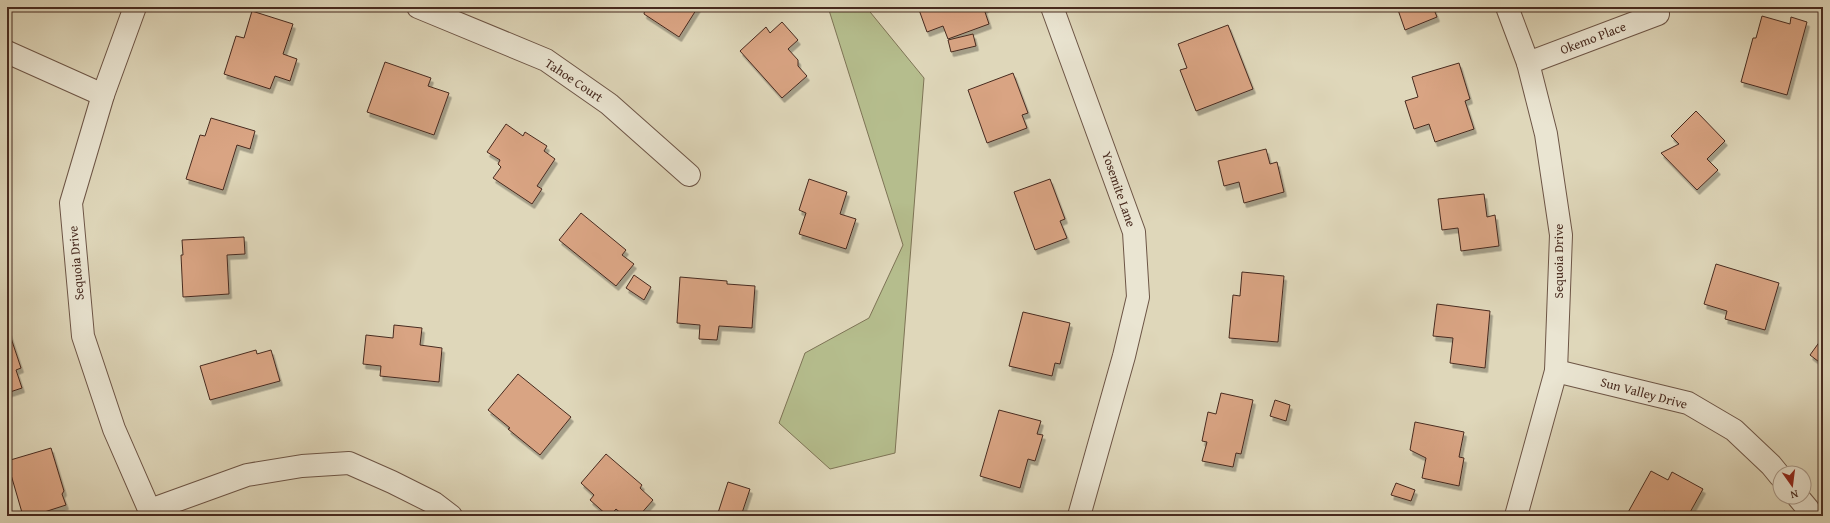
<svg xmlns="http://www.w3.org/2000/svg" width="1830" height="523" font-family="'Gentium Book Plus',serif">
  <defs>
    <filter id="shadow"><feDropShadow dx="2.5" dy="4.5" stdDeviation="0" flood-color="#0004"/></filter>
  </defs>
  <rect width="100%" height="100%" fill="#dfd7ba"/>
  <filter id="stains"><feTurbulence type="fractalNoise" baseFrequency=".005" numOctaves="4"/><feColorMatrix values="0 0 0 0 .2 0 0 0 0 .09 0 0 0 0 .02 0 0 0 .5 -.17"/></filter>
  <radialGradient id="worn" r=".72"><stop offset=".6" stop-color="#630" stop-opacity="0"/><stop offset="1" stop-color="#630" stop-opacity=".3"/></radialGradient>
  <!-- green -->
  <polygon fill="#b5bd8d" stroke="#7e7456" points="828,7 866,7 924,78 895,453 830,469 779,423 805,353 869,318 903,245"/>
  <!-- building -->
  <g fill="#d9a483" stroke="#472a1f" filter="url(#shadow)">
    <polygon points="641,7 698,7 679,37 644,14 645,9"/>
    <polygon points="918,7 987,7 984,9 989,24 948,39 943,26 927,32"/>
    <polygon points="1397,7 1433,7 1437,17 1405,30"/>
    <polygon points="252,11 293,24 283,54 297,59 290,81 275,76 270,89 224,74 236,36 244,38"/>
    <polygon points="1762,16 1790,24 1791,17 1807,22 1787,95 1741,82 1753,38 1756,38"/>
    <polygon points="782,22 798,40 788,49 798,60 798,66 807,76 782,98 740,51 766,27 770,33"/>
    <polygon points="1228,25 1253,89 1196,111 1180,70 1187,68 1178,44"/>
    <polygon points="973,34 976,46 951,52 948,40"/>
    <polygon points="385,62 431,78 428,86 449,93 434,135 367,112"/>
    <polygon points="1459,63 1470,99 1465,101 1474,129 1435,142 1429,124 1414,129 1405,101 1418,97 1412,77"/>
    <polygon points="1013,73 1028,113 1022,115 1027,128 987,143 968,90"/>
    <polygon points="1696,111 1725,141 1707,159 1718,170 1697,190 1661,153 1679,144 1671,136"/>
    <polygon points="211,118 255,131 250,149 237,145 223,190 186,179 200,135 205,136"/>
    <polygon points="506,124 523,136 525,132 547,146 544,151 555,159 537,186 542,189 532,204 493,178 501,167 498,164 500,160 487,152"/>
    <polygon points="1266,149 1270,164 1277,162 1284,192 1244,203 1239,182 1224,186 1218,161"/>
    <polygon points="809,179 847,192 840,214 856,219 846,249 799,234 806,213 799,210"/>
    <polygon points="1050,179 1065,219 1060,221 1067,238 1035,250 1014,192"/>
    <polygon points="1484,194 1487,217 1495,215 1499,246 1461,251 1458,228 1442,230 1438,199"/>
    <polygon points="581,213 626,250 622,255 634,264 616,286 559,240"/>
    <polygon points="244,237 245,254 227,255 229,294 183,297 181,255 183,255 182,240"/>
    <polygon points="1716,264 1779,283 1765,330 1725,319 1727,311 1704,304"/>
    <polygon points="1242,272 1284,276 1278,342 1229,338 1233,295 1240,296"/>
    <polygon points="634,275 651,287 644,300 626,288"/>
    <polygon points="680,277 727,281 727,284 755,286 752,328 719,326 717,340 699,339 700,325 677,323"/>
    <polygon points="1437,304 1490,311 1485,368 1450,363 1453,338 1433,336"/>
    <polygon points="1023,312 1070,323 1060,364 1055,363 1052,376 1009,366"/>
    <polygon points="394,325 422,328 420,345 442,348 439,382 380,376 381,366 363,364 366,335 393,338"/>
    <polygon points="7,326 21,368 16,370 22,388 7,393"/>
    <polygon points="1823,337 1823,365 1810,355"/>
    <polygon points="256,350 257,354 271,350 280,381 210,400 200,366"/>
    <polygon points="518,374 571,417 540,455 508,429 510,428 488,410"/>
    <polygon points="1221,393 1253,400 1241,454 1236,453 1233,467 1202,461 1207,442 1202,441 1208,412 1216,414"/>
    <polygon points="1275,400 1290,405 1286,421 1270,416"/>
    <polygon points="999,410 1041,421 1037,434 1043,435 1035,461 1028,459 1020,488 980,476"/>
    <polygon points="1415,422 1464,432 1459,457 1464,458 1459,486 1422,478 1426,458 1410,450"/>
    <polygon points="51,448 64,491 62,494 66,505 32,516 23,516 7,461"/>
    <polygon points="606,454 642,485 640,488 653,500 639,516 624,516 616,509 610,516 608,516 590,500 594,495 581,483"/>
    <polygon points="1651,471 1668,480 1672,472 1703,489 1688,516 1672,516 1664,511 1661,516 1626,516"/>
    <polygon points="728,482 750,489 741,516 717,516"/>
    <polygon points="1396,483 1415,490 1411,501 1391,495"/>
  </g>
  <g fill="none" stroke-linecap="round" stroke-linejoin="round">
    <!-- minor casing -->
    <g stroke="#6d5546" stroke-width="24">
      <g id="minor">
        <polyline points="135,7 103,95 71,203 83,336 114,429 152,516"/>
        <polyline points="418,7 546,60 609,104 689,175"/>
        <polyline points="1052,7 1134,232 1138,297 1124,356 1079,516"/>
        <polyline points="1507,7 1528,63 1546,134 1561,235 1556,371 1516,516"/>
        <polyline points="7,52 103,95"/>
        <polyline points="1528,63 1658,14"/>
        <polyline points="1556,371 1688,403 1734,430 1771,465 1780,476"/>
        <polyline points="1798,497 1808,509 1811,516"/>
        <polyline points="150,510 247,475 302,466 349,463 392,482 434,503 451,516"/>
      </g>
    </g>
    <!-- minor -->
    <use href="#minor" stroke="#eae5d2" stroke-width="22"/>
  </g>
  <g text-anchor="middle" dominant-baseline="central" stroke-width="4" stroke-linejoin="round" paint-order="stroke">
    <!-- street labels -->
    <g font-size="13" fill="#472a1f" stroke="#eae5d2">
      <text transform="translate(1593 38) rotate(-21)">Okemo Place</text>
      <text transform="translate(574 80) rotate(34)">Tahoe Court</text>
      <text transform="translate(1119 189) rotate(71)">Yosemite Lane</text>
      <text transform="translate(1558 261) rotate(-90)">Sequoia Drive</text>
      <text transform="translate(76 263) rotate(-95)">Sequoia Drive</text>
      <text transform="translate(1644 393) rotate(15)">Sun Valley Drive</text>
    </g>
  </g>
  <!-- margin -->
  <rect width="1830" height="523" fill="none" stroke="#dfd7ba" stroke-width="24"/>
  <rect x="8" y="8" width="1814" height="507" fill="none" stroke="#472a1f" stroke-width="2"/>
  <rect x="12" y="12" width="1806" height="499" fill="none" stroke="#472a1f"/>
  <!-- north arrow -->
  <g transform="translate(1792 485) rotate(166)"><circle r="19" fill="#eae5d2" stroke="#a99a8a"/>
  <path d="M0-3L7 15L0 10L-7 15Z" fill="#8f2418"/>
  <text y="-6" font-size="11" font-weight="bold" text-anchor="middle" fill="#472a1f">N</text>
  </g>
  <rect width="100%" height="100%" filter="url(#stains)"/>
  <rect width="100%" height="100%" fill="url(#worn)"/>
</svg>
